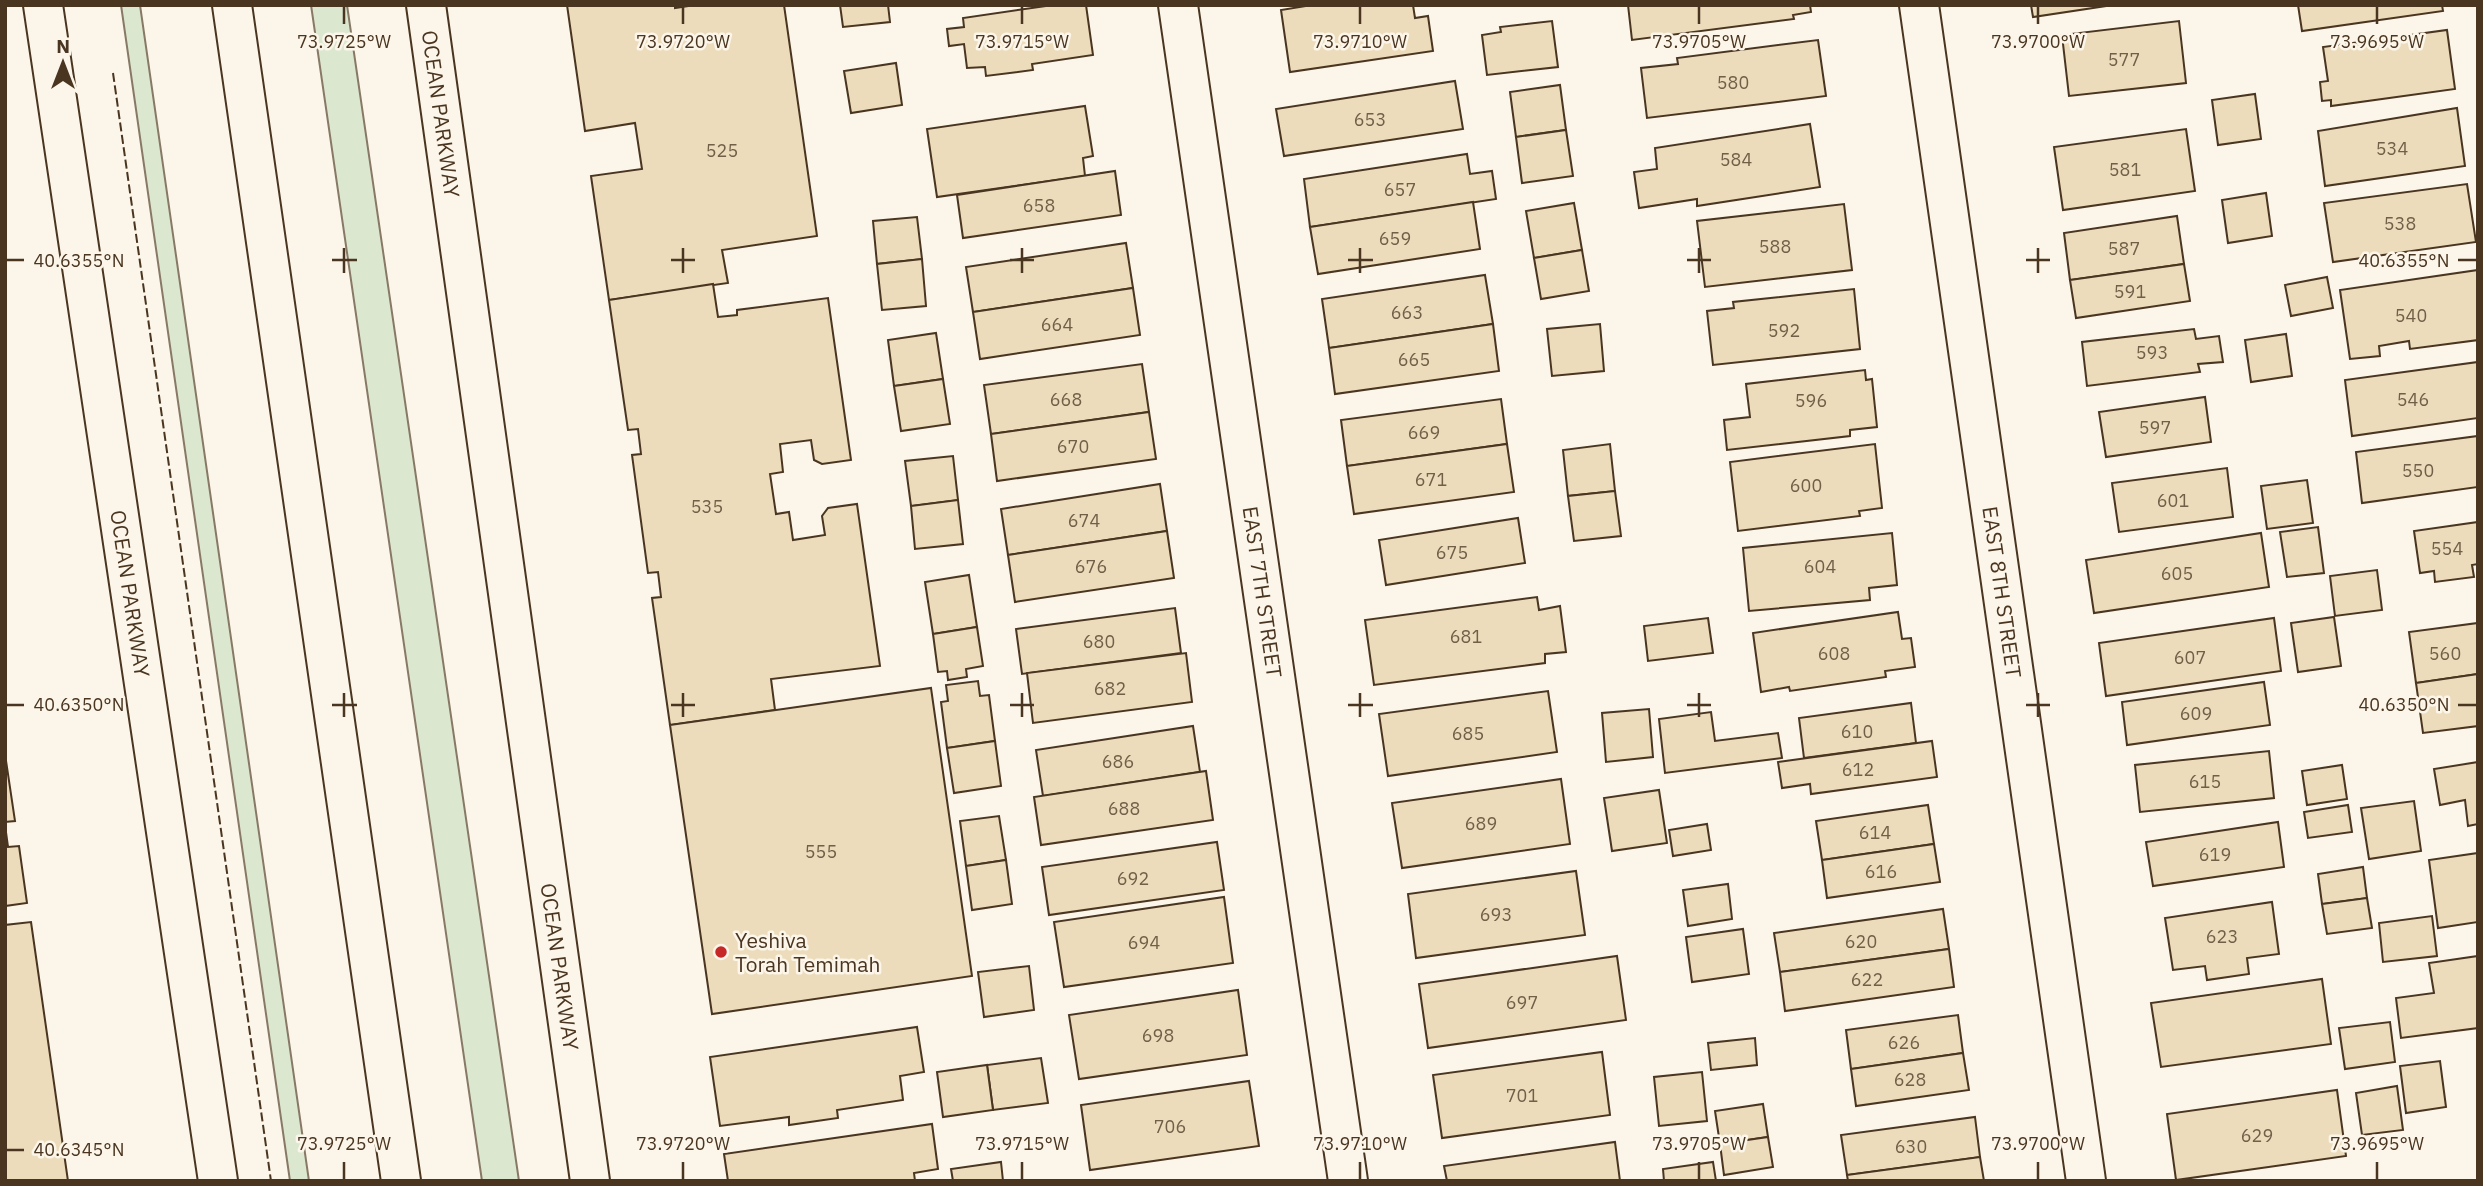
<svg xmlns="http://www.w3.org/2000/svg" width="2483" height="1186" font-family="'IBM Plex Sans',sans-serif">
  <rect width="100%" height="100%" fill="#fbf6e9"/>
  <!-- green -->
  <g fill="#dce7d0" stroke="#887966" stroke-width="2">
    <polygon points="121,5 140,5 309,1181 290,1181"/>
    <polygon points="311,5 347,5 519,1181 482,1181"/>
  </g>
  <!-- building -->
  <g fill="#ecdcbc" stroke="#4a3520" stroke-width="2">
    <polygon points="567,5 675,5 675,8 695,5 784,5 817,236 722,250 728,283 609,300 591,176 642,169 635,123 585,131"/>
    <polygon points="840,5 888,5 890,22 843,27"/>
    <polygon points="1053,5 1086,5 1093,55 1032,64 1033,70 986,76 985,67 967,68 964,44 949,46 947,29 964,27 963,18"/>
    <polygon points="1312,5 1413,5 1415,18 1428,16 1433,51 1290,72 1281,10"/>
    <polygon points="1628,5 1810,5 1811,12 1793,15 1794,19 1632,40"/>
    <polygon points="2031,5 2113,5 2033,17"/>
    <polygon points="2298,5 2442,5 2443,11 2302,31"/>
    <polygon points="1552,21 1558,67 1487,75 1482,35 1501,32 1500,27"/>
    <polygon points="2179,21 2186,83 2069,96 2062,35"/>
    <polygon points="2447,30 2455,89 2331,106 2331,100 2322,101 2320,82 2328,81 2323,47"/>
    <polygon points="1818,40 1826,96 1647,118 1641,68 1678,64 1677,58"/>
    <polygon points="896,63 902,105 851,113 844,71"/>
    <polygon points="1455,81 1463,129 1284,156 1276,109"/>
    <polygon points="1560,85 1566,130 1516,137 1510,92"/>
    <polygon points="2255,94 2261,139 2218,145 2212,100"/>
    <polygon points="1085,106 1093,156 1083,158 1085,176 937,197 927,129"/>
    <polygon points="2457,108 2465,166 2325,186 2318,131"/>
    <polygon points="1810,124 1820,187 1697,206 1697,199 1639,208 1634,172 1657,169 1655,148"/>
    <polygon points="2186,129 2195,191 2063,210 2054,147"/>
    <polygon points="1566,130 1573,176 1522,183 1516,137"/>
    <polygon points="1467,154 1470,174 1492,171 1496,199 1310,227 1304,179"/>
    <polygon points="1115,171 1121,215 963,238 957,195"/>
    <polygon points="2467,184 2476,242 2333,262 2324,203"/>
    <polygon points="2266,193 2272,236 2228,243 2222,200"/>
    <polygon points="1473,202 1480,249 1318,274 1310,227"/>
    <polygon points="1574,203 1582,250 1534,258 1526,211"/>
    <polygon points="1844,204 1852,270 1705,287 1697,221"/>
    <polygon points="2177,216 2184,264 2070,280 2064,233"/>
    <polygon points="917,217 922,259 877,264 873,221"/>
    <polygon points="1126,243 1133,288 973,312 966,267"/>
    <polygon points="1582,250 1589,291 1541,299 1534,258"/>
    <polygon points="922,259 926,306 882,310 877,264"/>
    <polygon points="2184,264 2190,301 2076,318 2070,280"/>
    <polygon points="2478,270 2478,340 2410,349 2409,341 2379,346 2380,356 2350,359 2340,290"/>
    <polygon points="1485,275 1493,324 1329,348 1322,299"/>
    <polygon points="2327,277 2333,308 2291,316 2285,285"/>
    <polygon points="713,284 718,317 737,315 737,310 828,298 851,460 822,464 814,460 811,440 780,444 783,472 770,474 776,514 789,512 793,540 825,535 822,516 828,508 857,504 880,666 771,679 775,710 670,725 652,598 661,597 658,572 648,573 632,455 641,454 638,429 628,430 609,300"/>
    <polygon points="1133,288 1140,335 980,359 973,312"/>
    <polygon points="1854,289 1860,349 1713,365 1707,311 1734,308 1733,302"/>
    <polygon points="1493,324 1499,371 1335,394 1329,348"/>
    <polygon points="1600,324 1604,371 1552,376 1547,329"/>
    <polygon points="2194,329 2196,339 2219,336 2223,362 2198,364 2200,372 2087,386 2082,342"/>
    <polygon points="936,333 943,379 894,386 888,340"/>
    <polygon points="2286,334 2292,376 2251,382 2245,340"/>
    <polygon points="2478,362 2478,418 2352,436 2345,380"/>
    <polygon points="1142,364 1149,412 991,434 984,385"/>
    <polygon points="1865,370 1866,380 1872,379 1877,427 1850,430 1850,436 1727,450 1724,420 1750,417 1746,384"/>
    <polygon points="943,379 950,424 901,431 894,386"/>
    <polygon points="2205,397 2211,442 2106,457 2099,412"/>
    <polygon points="1501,399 1507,444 1347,466 1341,420"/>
    <polygon points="1149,412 1156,459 997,481 991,434"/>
    <polygon points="2478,436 2478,487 2362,503 2356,452"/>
    <polygon points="1507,444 1514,492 1354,514 1347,466"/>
    <polygon points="1610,444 1615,491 1568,496 1563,450"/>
    <polygon points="1875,444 1882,508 1859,511 1860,516 1738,531 1730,462"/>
    <polygon points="953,456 958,500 911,506 905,461"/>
    <polygon points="2227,468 2233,517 2119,532 2112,483"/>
    <polygon points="2307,480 2313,523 2267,529 2261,486"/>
    <polygon points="1160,484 1167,531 1008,555 1001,509"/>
    <polygon points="1615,491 1621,536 1574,541 1568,496"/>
    <polygon points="958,500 963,544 915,549 911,506"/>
    <polygon points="1518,518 1525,563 1386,585 1379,540"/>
    <polygon points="2478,522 2478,564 2472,565 2474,577 2435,582 2434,571 2420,573 2414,531"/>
    <polygon points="2318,527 2324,573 2287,577 2280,532"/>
    <polygon points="1167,531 1174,578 1015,602 1008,555"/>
    <polygon points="1892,533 1897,585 1869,588 1870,600 1749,611 1743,548"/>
    <polygon points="2261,533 2269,587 2094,613 2086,560"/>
    <polygon points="2377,570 2382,610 2335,616 2330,576"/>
    <polygon points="969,575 977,627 933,634 925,582"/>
    <polygon points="1537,597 1539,610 1560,606 1566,652 1545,654 1545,663 1374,685 1365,620"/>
    <polygon points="1175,608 1181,653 1022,674 1016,629"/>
    <polygon points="1898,612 1902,639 1911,638 1915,667 1885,671 1886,677 1790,691 1789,687 1761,692 1753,633"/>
    <polygon points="2334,617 2341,666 2298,672 2291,623"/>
    <polygon points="1708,618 1713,653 1648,661 1644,626"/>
    <polygon points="2274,618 2281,671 2106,696 2099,643"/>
    <polygon points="2478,623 2478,674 2416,683 2409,632"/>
    <polygon points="977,627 983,666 966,669 967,677 948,680 947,671 938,672 933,634"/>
    <polygon points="1186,653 1192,702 1033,723 1027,673"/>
    <polygon points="2478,674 2478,726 2423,733 2416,683"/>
    <polygon points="978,681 980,696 989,695 995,741 947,748 941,702 948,701 946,685"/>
    <polygon points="2264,682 2270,725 2127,745 2122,702"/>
    <polygon points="931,688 972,976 712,1014 670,725"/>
    <polygon points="1548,691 1557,752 1388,776 1379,714"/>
    <polygon points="1911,703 1916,743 1804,758 1799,718"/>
    <polygon points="1649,709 1653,757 1606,762 1602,713"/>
    <polygon points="1711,712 1715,741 1778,733 1782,758 1665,773 1659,719"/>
    <polygon points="1193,726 1200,772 1043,796 1036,750"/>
    <polygon points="995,741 1001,786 954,793 947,748"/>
    <polygon points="1932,741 1937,777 1811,794 1810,784 1782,788 1778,762"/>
    <polygon points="2269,751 2274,798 2140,812 2135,765"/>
    <polygon points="5,754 15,821 5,822"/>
    <polygon points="2478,762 2478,824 2468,826 2465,800 2440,805 2434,769"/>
    <polygon points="2342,765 2347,799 2307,805 2302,771"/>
    <polygon points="1206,771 1213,820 1041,845 1034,797"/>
    <polygon points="1561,779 1570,844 1402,868 1392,803"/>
    <polygon points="1659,790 1667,843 1612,851 1604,798"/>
    <polygon points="2414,801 2421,851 2369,859 2361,808"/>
    <polygon points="1928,805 1934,844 1822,860 1816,821"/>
    <polygon points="2348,805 2352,832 2308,838 2304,812"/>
    <polygon points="999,816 1006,860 966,866 960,821"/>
    <polygon points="2278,822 2284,867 2153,886 2146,842"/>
    <polygon points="1707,824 1711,850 1673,856 1669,830"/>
    <polygon points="5,825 8,847 19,846 27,903 5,906"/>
    <polygon points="1217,842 1224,890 1049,915 1042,867"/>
    <polygon points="1934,844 1940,882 1827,898 1822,860"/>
    <polygon points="2478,853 2478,922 2438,928 2429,860"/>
    <polygon points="1006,860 1012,904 972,910 966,866"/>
    <polygon points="2363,867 2367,898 2322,904 2318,874"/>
    <polygon points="1576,871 1585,935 1416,958 1408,894"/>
    <polygon points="1728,884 1732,919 1688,926 1683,890"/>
    <polygon points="1224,897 1233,963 1064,987 1054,922"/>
    <polygon points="2367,898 2372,928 2327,934 2322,904"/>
    <polygon points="2272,902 2279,954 2247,958 2249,974 2207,980 2205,966 2173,970 2165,918"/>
    <polygon points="1943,909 1949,949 1780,972 1774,933"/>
    <polygon points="2432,916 2437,956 2383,962 2379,923"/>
    <polygon points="31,922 68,1181 5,1181 5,925"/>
    <polygon points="1743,929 1749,974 1692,982 1686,937"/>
    <polygon points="1949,949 1954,987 1785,1011 1780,972"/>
    <polygon points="1617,956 1626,1020 1428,1048 1419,984"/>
    <polygon points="2478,956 2478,1028 2401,1038 2396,998 2434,993 2429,963"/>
    <polygon points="1029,966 1034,1010 984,1017 978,972"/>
    <polygon points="2322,979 2331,1044 2161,1067 2151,1003"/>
    <polygon points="1238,990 1247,1055 1079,1079 1069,1015"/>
    <polygon points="1958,1015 1963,1053 1851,1069 1846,1030"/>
    <polygon points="2390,1022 2395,1062 2345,1069 2339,1028"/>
    <polygon points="917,1027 924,1072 900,1076 903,1100 837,1110 838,1118 789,1125 789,1117 720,1126 710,1057"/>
    <polygon points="1755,1038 1757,1065 1711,1070 1708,1043"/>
    <polygon points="1602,1052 1610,1115 1442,1138 1433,1075"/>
    <polygon points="1963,1053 1969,1090 1856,1106 1851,1069"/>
    <polygon points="1041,1058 1048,1103 993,1110 987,1065"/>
    <polygon points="2440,1061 2446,1107 2406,1113 2400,1066"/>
    <polygon points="987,1065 993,1110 943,1117 937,1072"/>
    <polygon points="1702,1072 1707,1121 1659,1126 1654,1077"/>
    <polygon points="1249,1081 1259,1146 1090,1170 1081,1105"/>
    <polygon points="2397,1086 2403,1130 2362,1135 2356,1093"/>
    <polygon points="2337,1090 2346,1156 2176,1180 2167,1114"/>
    <polygon points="1763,1104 1768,1137 1720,1144 1715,1111"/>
    <polygon points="1975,1117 1980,1157 1847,1175 1841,1135"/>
    <polygon points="932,1124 938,1169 914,1173 915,1181 728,1181 724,1154"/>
    <polygon points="1768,1137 1773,1167 1724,1175 1720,1144"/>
    <polygon points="1615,1142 1620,1181 1447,1181 1444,1166"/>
    <polygon points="1980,1157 1984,1181 1848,1181 1847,1175"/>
    <polygon points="1001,1162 1003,1181 953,1181 951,1169"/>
    <polygon points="1713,1162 1716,1181 1664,1181 1663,1169"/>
  </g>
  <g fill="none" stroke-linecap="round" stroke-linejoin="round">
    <!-- street casing -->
    <g stroke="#4a3520" stroke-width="42">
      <g id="street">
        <path id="s1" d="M43,5L218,1181"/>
        <path id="s2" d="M426,5L590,1181"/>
        <path id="s3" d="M1178,5L1348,1181"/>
        <path id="s4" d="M1919,5L2086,1181"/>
      </g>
    </g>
    <!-- primary casing -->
    <g stroke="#4a3520" stroke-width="42">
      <polyline id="primary" points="232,5 401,1181"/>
    </g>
    <!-- street -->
    <use href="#street" stroke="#fbf6e9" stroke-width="38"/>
    <!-- primary -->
    <use href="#primary" stroke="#fbf6e9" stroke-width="38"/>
    <!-- fence -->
    <polyline stroke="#4a3520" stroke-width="2" stroke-dasharray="9 3.5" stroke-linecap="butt" points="113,73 271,1181"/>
  </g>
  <!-- ticks -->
  <path fill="none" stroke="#4a3520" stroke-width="2.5" d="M344,7V24M683,7V24M1022,7V24M1360,7V24M1699,7V24M2038,7V24M2377,7V24M344,248V273M683,248V273M1022,248V273M1360,248V273M1699,248V273M2038,248V273M7,260H24M332,260H357M671,260H695M1010,260H1034M1348,260H1373M1687,260H1711M2026,260H2050M2458,260H2476M344,693V717M683,693V717M1022,693V717M1360,693V717M1699,693V717M2038,693V717M7,705H24M332,705H357M671,705H695M1010,705H1034M1348,705H1373M1687,705H1711M2026,705H2050M2458,705H2476M7,1150H24M344,1162V1179M683,1162V1179M1022,1162V1179M1360,1162V1179M1699,1162V1179M2038,1162V1179M2377,1162V1179"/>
  <!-- markers -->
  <circle fill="#c62828" stroke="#fbf6e9" stroke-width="2.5" cx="721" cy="952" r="7"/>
  <g text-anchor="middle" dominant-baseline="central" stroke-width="5" stroke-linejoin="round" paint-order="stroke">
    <!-- number labels -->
    <g font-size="18" fill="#725f47">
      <text x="2124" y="59">577</text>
      <text x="1733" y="82">580</text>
      <text x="1370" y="119">653</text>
      <text x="2392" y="148">534</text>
      <text x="722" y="150">525</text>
      <text x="1736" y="159">584</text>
      <text x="2125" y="169">581</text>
      <text x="1400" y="189">657</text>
      <text x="1039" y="205">658</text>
      <text x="2400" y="223">538</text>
      <text x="1395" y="238">659</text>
      <text x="1775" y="246">588</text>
      <text x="2124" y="248">587</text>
      <text x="2130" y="291">591</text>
      <text x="1407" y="312">663</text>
      <text x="2411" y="315">540</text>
      <text x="1057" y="324">664</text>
      <text x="1784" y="330">592</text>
      <text x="2152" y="352">593</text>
      <text x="1414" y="359">665</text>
      <text x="1066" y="399">668</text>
      <text x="2413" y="399">546</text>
      <text x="1811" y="400">596</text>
      <text x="2155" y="427">597</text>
      <text x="1424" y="432">669</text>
      <text x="1073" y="446">670</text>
      <text x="2418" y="470">550</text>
      <text x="1431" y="479">671</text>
      <text x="1806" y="485">600</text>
      <text x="2173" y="500">601</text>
      <text x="707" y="506">535</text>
      <text x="1084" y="520">674</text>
      <text x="2447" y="548">554</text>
      <text x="1452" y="552">675</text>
      <text x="1091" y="566">676</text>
      <text x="1820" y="566">604</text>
      <text x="2177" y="573">605</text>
      <text x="1466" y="636">681</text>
      <text x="1099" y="641">680</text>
      <text x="1834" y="653">608</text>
      <text x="2445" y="653">560</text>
      <text x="2190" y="657">607</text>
      <text x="1110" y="688">682</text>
      <text x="2196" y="713">609</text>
      <text x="1857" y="731">610</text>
      <text x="1468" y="733">685</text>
      <text x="1118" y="761">686</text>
      <text x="1858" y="769">612</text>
      <text x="2205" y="781">615</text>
      <text x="1124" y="808">688</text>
      <text x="1481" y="823">689</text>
      <text x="1875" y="832">614</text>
      <text x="821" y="851">555</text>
      <text x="2215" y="854">619</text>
      <text x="1881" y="871">616</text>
      <text x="1133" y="878">692</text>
      <text x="1496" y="914">693</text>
      <text x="2222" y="936">623</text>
      <text x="1861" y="941">620</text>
      <text x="1144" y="942">694</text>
      <text x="1867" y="979">622</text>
      <text x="1522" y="1002">697</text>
      <text x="1158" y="1035">698</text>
      <text x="1904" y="1042">626</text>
      <text x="1910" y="1079">628</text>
      <text x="1522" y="1095">701</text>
      <text x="1170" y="1126">706</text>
      <text x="2257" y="1135">629</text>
      <text x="1911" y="1146">630</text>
    </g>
    <!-- street labels -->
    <g font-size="21" fill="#4a3520" stroke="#fbf6e9">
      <text stroke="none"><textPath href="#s2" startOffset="110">OCEAN PARKWAY</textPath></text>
      <text stroke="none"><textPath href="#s1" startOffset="595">OCEAN PARKWAY</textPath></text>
      <text stroke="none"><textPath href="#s3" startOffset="593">EAST 7TH STREET</textPath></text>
      <text stroke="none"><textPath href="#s4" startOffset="593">EAST 8TH STREET</textPath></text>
      <text stroke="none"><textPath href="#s2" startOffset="971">OCEAN PARKWAY</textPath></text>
    </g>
    <!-- poi labels -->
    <g font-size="21" fill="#4a3520" stroke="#fbf6e9" text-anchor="start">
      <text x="735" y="940">Yeshiva<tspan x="735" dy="24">Torah Temimah</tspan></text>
    </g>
  </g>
  <g font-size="18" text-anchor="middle" fill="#4a3520" stroke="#fbf6e9" stroke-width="5" stroke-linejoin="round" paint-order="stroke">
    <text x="344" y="48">73.9725°W</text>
    <text x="683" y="48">73.9720°W</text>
    <text x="1022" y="48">73.9715°W</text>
    <text x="1360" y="48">73.9710°W</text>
    <text x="1699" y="48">73.9705°W</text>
    <text x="2038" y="48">73.9700°W</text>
    <text x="2377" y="48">73.9695°W</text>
    <text x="79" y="267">40.6355°N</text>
    <text x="2404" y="267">40.6355°N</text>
    <text x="79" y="711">40.6350°N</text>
    <text x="2404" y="711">40.6350°N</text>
    <text x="344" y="1150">73.9725°W</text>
    <text x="683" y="1150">73.9720°W</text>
    <text x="1022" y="1150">73.9715°W</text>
    <text x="1360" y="1150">73.9710°W</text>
    <text x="1699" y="1150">73.9705°W</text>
    <text x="2038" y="1150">73.9700°W</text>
    <text x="2377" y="1150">73.9695°W</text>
    <text x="79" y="1156">40.6345°N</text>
  </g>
  <!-- border -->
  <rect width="2483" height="1186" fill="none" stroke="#4a3520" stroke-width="14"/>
  <!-- north arrow -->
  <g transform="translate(63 63)" stroke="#fbf6e9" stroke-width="5" paint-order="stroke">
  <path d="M0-5L12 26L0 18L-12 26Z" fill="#4a3520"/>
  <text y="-10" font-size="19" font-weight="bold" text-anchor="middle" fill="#4a3520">N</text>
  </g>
</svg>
